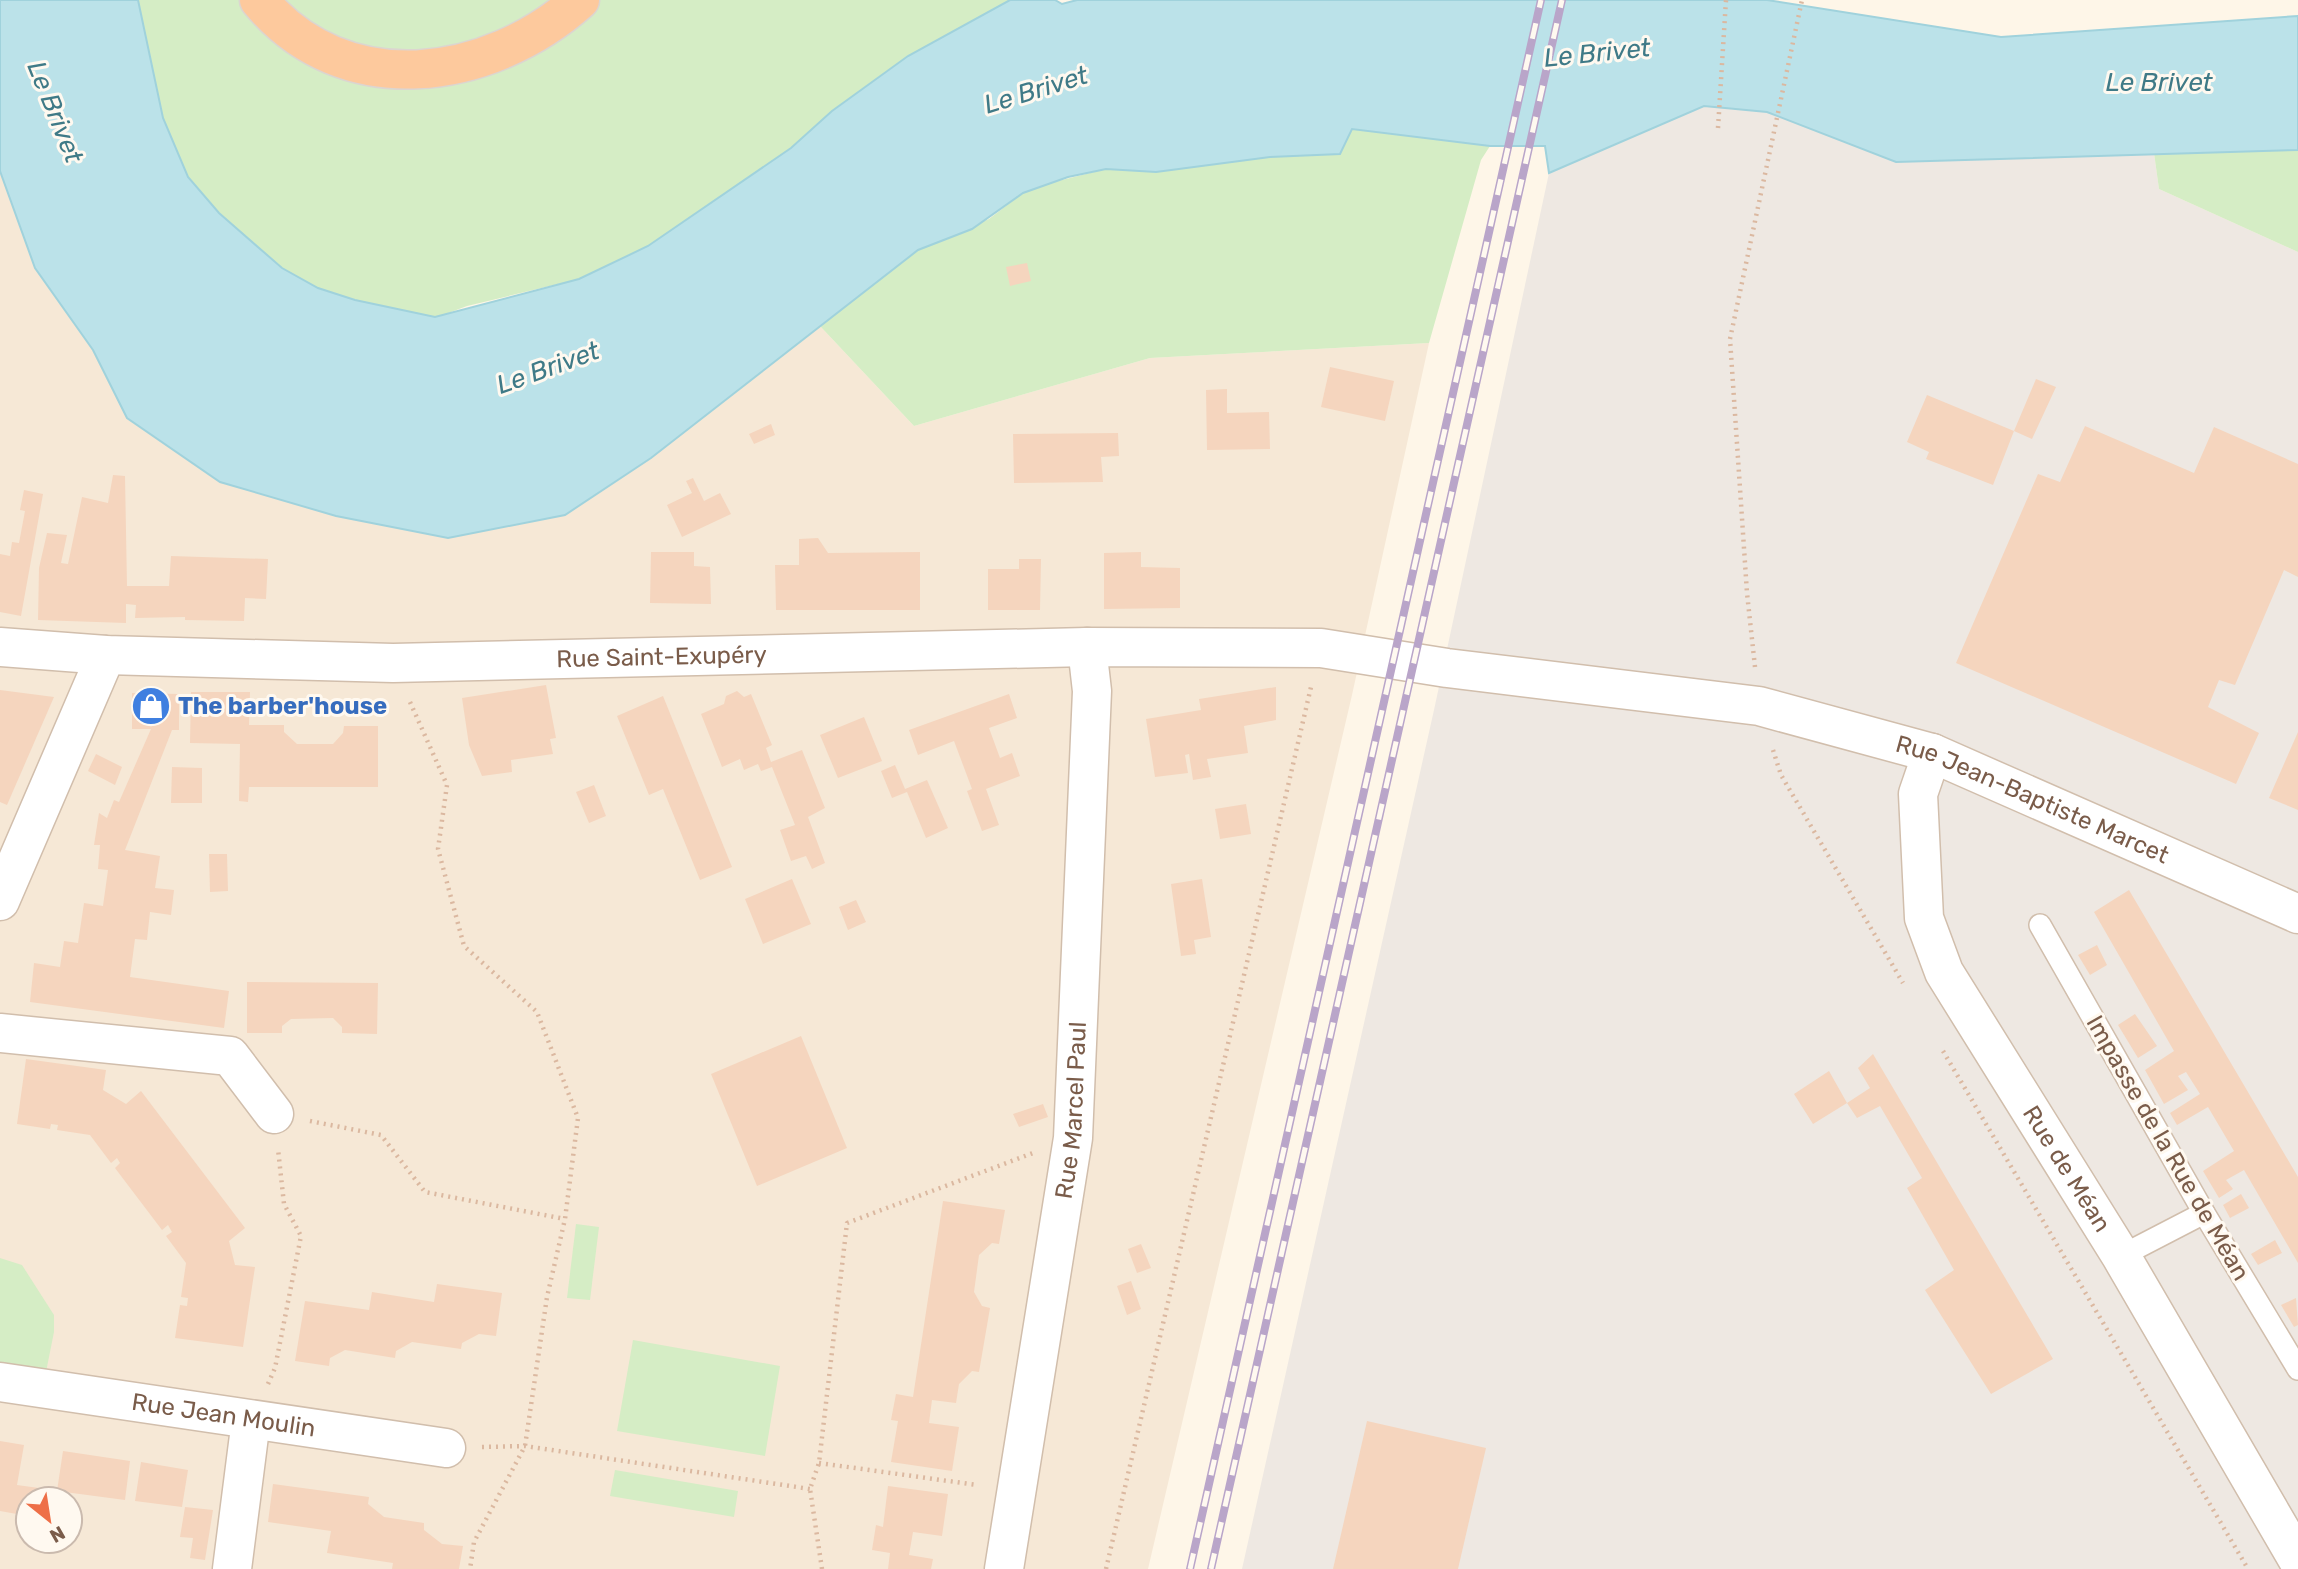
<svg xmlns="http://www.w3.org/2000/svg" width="2298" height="1569" font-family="Rubik,sans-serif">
  <rect width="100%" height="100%" fill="#fef6e8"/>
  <!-- residential -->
  <path fill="#f6e8d6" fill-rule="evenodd" d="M0,171L35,268L93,350L127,418L220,482L336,516L448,538L565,515L651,458L820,326L914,426L1150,358L1429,343L1352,695L1148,1569H0ZM28,1499H70V1541H28Z"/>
  <!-- industrial -->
  <polygon fill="#eee8e2" points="1704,106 1767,112 1896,162 2154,153 2159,189 2298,252 2298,1569 1242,1569 1434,710 1549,173"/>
  <!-- green -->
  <g fill="#d5edc5">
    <polygon points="138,0 1010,0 908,56 832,111 791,148 648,246 579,279 467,306 435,318 355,300 318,288 282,268 219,213 188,177 163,118"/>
    <polygon points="1352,129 1490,146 1481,160 1429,343 1150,358 914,426 820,326 918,249 989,219 1023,193 1042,185 1106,169 1156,172 1270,157 1339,154"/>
    <polygon points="2298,150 2298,252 2159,189 2154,153"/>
    <polygon points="576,1224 599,1227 590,1300 567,1298"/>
    <polygon points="0,1258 22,1265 54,1315 54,1332 46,1372 0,1365"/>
    <polygon points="633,1340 780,1366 765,1456 617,1431"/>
    <polygon points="615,1470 738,1491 734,1517 610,1496"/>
  </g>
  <!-- water -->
  <polygon fill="#bbe2e9" stroke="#a0d2dc" stroke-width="2" points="0,0 138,0 163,118 188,177 219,213 282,268 318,288 355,300 435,317 579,279 648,246 791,148 832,111 908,56 1010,0 1055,0 1062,4 1077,0 1767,0 2001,37 2298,16 2298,150 1896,162 1767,112 1704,106 1549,173 1545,146 1490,146 1352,129 1340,154 1270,157 1156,172 1106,169 1068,177 1023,193 972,229 918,250 651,458 565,515 448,538 336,516 220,482 127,418 93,350 35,268 0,171"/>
  <!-- building -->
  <g fill="#f5d5be">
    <polygon points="1027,263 1031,281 1010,286 1006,267"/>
    <polygon points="1330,367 1394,381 1385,421 1321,407"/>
    <polygon points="2036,379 2056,387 2032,439 2014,431 1993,485 1926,459 1929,452 1907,442 1927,395 2014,431"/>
    <polygon points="1227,389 1227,413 1269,412 1270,449 1207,450 1206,390"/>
    <polygon points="771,424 775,435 754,444 749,434"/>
    <polygon points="2085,426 2194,473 2214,427 2298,464 2298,577 2284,570 2235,685 2219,680 2208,707 2259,733 2236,784 1956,663 2038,474 2060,482"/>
    <polygon points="1118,433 1119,456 1101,457 1103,482 1014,483 1013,434"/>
    <polygon points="113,475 125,476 127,586 169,586 171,556 268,559 266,599 245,598 244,621 185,620 185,617 135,618 136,605 126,604 126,623 38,620 39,568 47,533 67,535 61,563 68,564 82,497 108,503"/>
    <polygon points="693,478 704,501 720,493 731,514 682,537 667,505 692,493 686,481"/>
    <polygon points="24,490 43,494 21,616 0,612 0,554 10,556 12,542 19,543 25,511 20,510"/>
    <polygon points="818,538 828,553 920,552 920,610 776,610 775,565 799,565 799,539"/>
    <polygon points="651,552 694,552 694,566 710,567 711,604 650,603"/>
    <polygon points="1141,552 1141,567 1180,568 1180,608 1104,609 1104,553"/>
    <polygon points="1019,559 1041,559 1040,610 988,610 988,569 1019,569"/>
    <polygon points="546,685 556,738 550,739 553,754 511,760 512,772 482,776 469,745 462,698"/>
    <polygon points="1276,687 1276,720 1244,726 1248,753 1207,759 1211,777 1193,780 1189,754 1185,755 1188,773 1155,777 1146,719 1201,710 1199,699"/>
    <polygon points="0,690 54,697 7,805 0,802"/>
    <polygon points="737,691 744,697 751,694 772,745 766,748 771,762 802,750 825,808 808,817 825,863 812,869 806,856 791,861 780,830 795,825 772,767 761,771 758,764 744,770 740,759 722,767 701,714 724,704 726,696"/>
    <polygon points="191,692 250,692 249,725 284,725 284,732 297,744 333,744 343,733 344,726 378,726 378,787 249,787 248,802 239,801 240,744 190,743"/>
    <polygon points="132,693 179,694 179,730 172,730 125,850 160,856 155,888 174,890 171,915 150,912 147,940 135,939 130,977 229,991 224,1028 30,1002 34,963 60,967 64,941 78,943 84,903 103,906 108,870 98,869 100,845 94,845 99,813 107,818 114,800 119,802 151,729 132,729"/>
    <polygon points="1009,694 1017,718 989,728 1000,758 1012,753 1020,776 986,789 999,825 982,831 967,791 972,789 954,741 918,755 909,730"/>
    <polygon points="663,696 732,867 700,880 663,789 649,795 617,716"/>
    <polygon points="864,717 882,761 838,778 820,735"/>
    <polygon points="2298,732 2298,810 2269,798"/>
    <polygon points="96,754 122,767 115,785 88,771"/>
    <polygon points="895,765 905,789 927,780 948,828 926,838 907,792 892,798 881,771"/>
    <polygon points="172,767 202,768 202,803 171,803"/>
    <polygon points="594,785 606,816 589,823 576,792"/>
    <polygon points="1246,804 1251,834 1220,839 1215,809"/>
    <polygon points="209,854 227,854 228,891 210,892"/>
    <polygon points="792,879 811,924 763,944 745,899"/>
    <polygon points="1202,879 1211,937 1194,940 1196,954 1181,956 1171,884"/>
    <polygon points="2129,890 2298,1177 2298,1263 2244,1170 2226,1180 2233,1189 2219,1198 2203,1171 2234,1151 2208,1107 2177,1125 2170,1113 2200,1094 2186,1072 2178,1076 2188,1090 2164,1104 2145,1070 2174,1051 2094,912"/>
    <polygon points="856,900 866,922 848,930 839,907"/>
    <polygon points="2097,945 2107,965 2090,975 2078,955"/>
    <polygon points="247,982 378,983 377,1034 342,1033 342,1027 333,1018 291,1019 282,1026 282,1033 247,1033"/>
    <polygon points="2135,1014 2157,1046 2138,1058 2118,1025"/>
    <polygon points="801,1036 847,1148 757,1186 711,1074"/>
    <polygon points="1873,1054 2053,1359 1991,1394 1925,1290 1954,1270 1907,1188 1922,1178 1880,1106 1857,1118 1847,1103 1870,1088 1858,1068"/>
    <polygon points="26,1059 106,1070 103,1090 126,1104 141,1091 245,1228 229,1241 235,1265 255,1267 243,1347 175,1338 180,1305 187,1306 188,1298 181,1297 186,1263 166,1236 172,1232 168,1225 162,1230 115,1168 120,1163 117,1158 111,1163 90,1135 57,1130 58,1125 51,1124 50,1129 17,1124"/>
    <polygon points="1829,1071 1847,1103 1813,1124 1794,1094"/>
    <polygon points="1043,1104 1048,1117 1019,1127 1013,1114"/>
    <polygon points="2241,1194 2249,1208 2230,1218 2223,1205"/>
    <polygon points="943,1201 1005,1210 999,1244 992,1243 979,1255 974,1292 982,1306 990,1308 979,1372 972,1371 959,1384 956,1403 932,1400 929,1423 959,1427 952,1471 891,1462 898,1421 891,1420 896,1394 913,1397"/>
    <polygon points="2275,1240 2282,1253 2258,1265 2251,1254"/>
    <polygon points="1141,1244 1151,1268 1137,1273 1128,1249"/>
    <polygon points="1131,1281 1141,1309 1127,1315 1117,1286"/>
    <polygon points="437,1284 502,1293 496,1336 479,1334 462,1343 461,1349 412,1342 396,1351 395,1358 345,1350 330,1358 329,1366 295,1361 305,1301 369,1310 372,1292 434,1302"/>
    <polygon points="2296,1298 2298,1325 2294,1327 2281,1305"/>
    <polygon points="1367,1421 1486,1448 1458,1569 1333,1569"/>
    <polygon points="0,1441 24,1445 17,1485 39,1488 38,1499 28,1499 28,1516 0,1511"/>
    <polygon points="63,1451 130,1461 125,1500 57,1491"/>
    <polygon points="141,1462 188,1470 182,1507 135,1501"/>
    <polygon points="273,1484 369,1497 368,1504 384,1517 424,1523 424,1530 442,1544 463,1546 459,1569 392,1569 393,1563 327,1553 331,1531 268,1522"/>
    <polygon points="888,1486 948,1494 942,1536 913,1532 909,1555 933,1559 931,1569 888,1569 890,1553 872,1550 876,1525 883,1527"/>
    <polygon points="185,1507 213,1510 205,1560 190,1558 193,1538 180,1537"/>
  </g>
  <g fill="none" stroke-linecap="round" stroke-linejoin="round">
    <!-- service casing -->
    <g stroke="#d1beac" stroke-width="24">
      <g id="service">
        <polyline points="2040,925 2204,1213 2298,1369"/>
        <polyline points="2121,1256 2204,1213"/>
      </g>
    </g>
    <!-- minor casing -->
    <g stroke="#d1beac" stroke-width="41">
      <g id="minor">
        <path id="s1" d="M1932,753L1918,794L1924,918L1944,972L2121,1256L2298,1560"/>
        <polyline points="0,901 106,655"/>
        <polyline points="0,1033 230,1056 274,1114"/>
        <path id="s2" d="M0,1382L446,1448"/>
        <polyline points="232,1569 251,1420"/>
        <path id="s3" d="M1004,1569L1073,1138L1092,691L1087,647"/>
      </g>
    </g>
    <!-- tertiary casing -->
    <g stroke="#d1beac" stroke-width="41">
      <g id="tertiary">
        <path id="s4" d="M0,647L106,655L393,663L1087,647L1321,648L1447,668L1759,706L1932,753L2298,914"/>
      </g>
    </g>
    <!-- trunk casing -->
    <g stroke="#dcd5d0" stroke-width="41">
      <path id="trunk" d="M259,0C344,103 489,82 580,0"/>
    </g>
    <!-- path -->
    <g stroke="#dbb8a0" stroke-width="4.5" stroke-dasharray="2 5" stroke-linecap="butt">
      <polyline points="1718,128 1726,0"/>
      <polyline points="1755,667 1747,593 1730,339 1802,0"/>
      <polyline points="410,702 447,785 438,849 464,946 537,1012 578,1118 565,1219 547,1297 525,1446 474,1542 470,1569"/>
      <polyline points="1773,750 1781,775 1903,983"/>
      <polyline points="1943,1051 2248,1569"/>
      <polyline points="310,1121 381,1135 425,1192 565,1219"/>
      <polyline points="268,1384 275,1368 301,1236 284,1204 278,1149"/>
      <polyline points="482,1447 525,1446 810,1489"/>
      <polyline points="819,1463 977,1485"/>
      <polyline points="822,1569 810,1489 819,1463 847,1223 1033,1153"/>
      <polyline points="1106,1569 1311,687"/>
    </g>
    <!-- service -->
    <use href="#service" stroke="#fff" stroke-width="21"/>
    <!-- minor -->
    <use href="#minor" stroke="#fff" stroke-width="38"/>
    <!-- tertiary -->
    <use href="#tertiary" stroke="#fff" stroke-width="38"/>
    <!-- trunk -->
    <use href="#trunk" stroke="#fdc99d" stroke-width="38"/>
    <!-- rail casing -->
    <g stroke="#b9a5c9" stroke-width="8">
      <g id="rail">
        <polyline points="1190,1569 1541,0"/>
        <polyline points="1211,1569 1562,0"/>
      </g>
    </g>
    <!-- rail -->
    <use href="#rail" stroke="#fff9f0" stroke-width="5" stroke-dasharray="16" stroke-linecap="butt"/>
  </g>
  <!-- icons -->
  <defs>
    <g id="shop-disc" transform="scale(2.0125)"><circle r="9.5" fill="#3f7fe0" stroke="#fff9f0"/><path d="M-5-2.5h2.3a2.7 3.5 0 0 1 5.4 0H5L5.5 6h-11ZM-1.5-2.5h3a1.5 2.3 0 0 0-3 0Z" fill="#fff"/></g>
  </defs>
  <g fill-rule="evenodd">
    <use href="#shop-disc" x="151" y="706"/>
  </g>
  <g text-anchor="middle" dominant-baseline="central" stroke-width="6" stroke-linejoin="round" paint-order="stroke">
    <!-- street labels -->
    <g font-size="24" fill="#7a5c4a" stroke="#fff9f0">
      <text stroke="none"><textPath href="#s4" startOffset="662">Rue Saint-Exupéry</textPath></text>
      <text stroke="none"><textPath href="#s4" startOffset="2053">Rue Jean-Baptiste Marcet</textPath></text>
      <text stroke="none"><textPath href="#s3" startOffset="464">Rue Marcel Paul</textPath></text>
      <text transform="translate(2168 1148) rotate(60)">Impasse de la Rue de Méan</text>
      <text stroke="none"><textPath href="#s1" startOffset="457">Rue de Méan</textPath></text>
      <text stroke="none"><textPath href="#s2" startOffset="226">Rue Jean Moulin</textPath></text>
    </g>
    <!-- shop labels -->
    <g font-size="24" font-weight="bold" fill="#366cbe" stroke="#fff9f0" text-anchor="start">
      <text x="178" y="706">The barber'house</text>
    </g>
    <!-- water labels -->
    <g font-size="26" font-style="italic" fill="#3f7a87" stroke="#fff9f0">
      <text transform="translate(1597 53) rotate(-6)">Le Brivet</text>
      <text x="2159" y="82">Le Brivet</text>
      <text transform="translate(1036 90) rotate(-17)">Le Brivet</text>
      <text transform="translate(55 112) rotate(68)">Le Brivet</text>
      <text transform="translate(548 368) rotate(-20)">Le Brivet</text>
    </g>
  </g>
  <!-- north arrow -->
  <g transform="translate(49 1520) rotate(150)"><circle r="33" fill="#fff9f0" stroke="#cabaae" stroke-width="2"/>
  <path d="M0-5L12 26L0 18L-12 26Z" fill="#ee6f47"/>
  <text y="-10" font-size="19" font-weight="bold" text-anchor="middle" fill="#7a5c4a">N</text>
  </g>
</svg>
